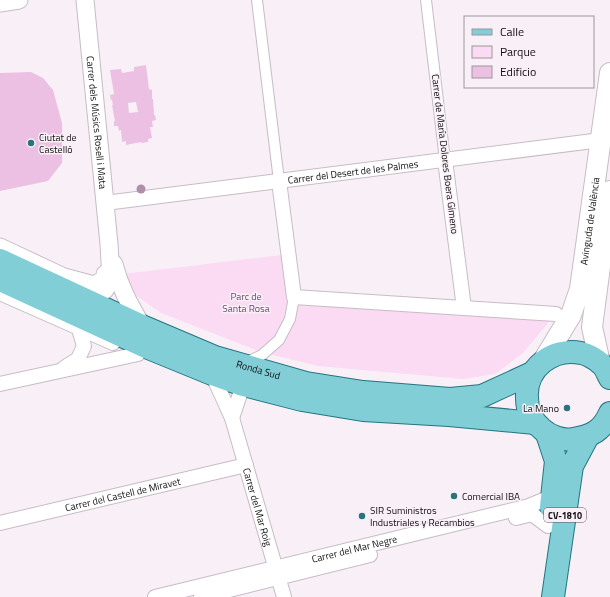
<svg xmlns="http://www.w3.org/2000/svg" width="610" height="597" font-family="'Titillium Web',sans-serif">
  <rect width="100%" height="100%" fill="#f9f0f7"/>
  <!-- green -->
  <polygon fill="#fbdaf3" points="282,255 289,303 553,317 523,353 495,374 463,379 318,366 261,352 161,313 134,294 123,274"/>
  <!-- building -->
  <g fill="#ecc0e2" fill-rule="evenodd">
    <path d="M146,65L149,89L152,90V99H153L154,115H155L156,120L152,121L153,127H150L152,138L148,139V142L141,143V142L126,145V141L122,142L121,130L119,131L118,126H114V121H115L112,105H113L112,100H111L110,95L114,94L110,70L121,69L122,73L134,71V67ZM136,102L138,112L129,113L128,103Z"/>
    <polygon points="31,72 43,78 53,90 62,123 62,163 48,181 0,191 0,73"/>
  </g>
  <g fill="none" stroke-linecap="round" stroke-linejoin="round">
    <!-- pedestrian casing -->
    <g stroke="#c6bdc4" stroke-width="12">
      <g id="pedestrian">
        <polyline points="257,0 279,181"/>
        <polyline points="426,0 445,160"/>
        <polyline points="245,363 262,355 279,340 290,319 294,297"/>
      </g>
    </g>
    <!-- minor casing -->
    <g stroke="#c6bdc4" stroke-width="16">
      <g id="minor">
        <polyline points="445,160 464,308"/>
        <polyline points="279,181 294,297 556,314"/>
        <path id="s1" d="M105,203L601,140"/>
        <polyline points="0,293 113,343"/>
        <polyline points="64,368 78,359 84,346 79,329"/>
        <path id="s2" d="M212,374L232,418L284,597"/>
        <polyline points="0,384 138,354"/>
        <polyline points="232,418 240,394"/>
        <polyline points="516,518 532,514 548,526"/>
        <path id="s3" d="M0,523L246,465"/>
        <path id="s4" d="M155,597L529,506L553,496"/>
        <polyline points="201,597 370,555"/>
      </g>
    </g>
    <!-- tertiary casing -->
    <g stroke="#c6bdc4" stroke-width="19">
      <g id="tertiary">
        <path id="s5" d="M85,0L109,244L111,280L105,290L86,299"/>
        <polyline points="0,3 19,0"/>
        <polyline points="0,247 64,277 94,285 105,279 105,274"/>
        <path d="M114,264C120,288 130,305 142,326"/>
      </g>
    </g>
    <!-- secondary casing -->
    <g stroke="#c6bdc4" stroke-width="22">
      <g id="secondary">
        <path id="s6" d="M543,361L571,315L580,289L610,73"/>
        <polyline points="600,363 592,327 610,191"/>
      </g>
    </g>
    <!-- primary casing -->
    <g stroke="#237580" stroke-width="24">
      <g id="primary">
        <path id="s7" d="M0,260L142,326L215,357L306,383L363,392L450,399L482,396L532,373"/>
        <polyline points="0,280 146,347 212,374 240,384 302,400 363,410 449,415 535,423"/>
        <path d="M610,378C607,373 605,366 600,363C596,359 587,354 581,353C553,347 525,368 527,398C527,410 532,421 542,429C549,436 563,441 573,439C592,436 602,431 610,413"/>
        <polyline points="547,434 556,461 551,507"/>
        <polyline points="553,597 572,466 588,436"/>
      </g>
    </g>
    <!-- pedestrian -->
    <use href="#pedestrian" stroke="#fff" stroke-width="10"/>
    <!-- minor -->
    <use href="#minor" stroke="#fff" stroke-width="14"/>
    <!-- tertiary -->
    <use href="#tertiary" stroke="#fff" stroke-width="17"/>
    <!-- secondary -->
    <use href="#secondary" stroke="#fff" stroke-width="20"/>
    <!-- primary -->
    <use href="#primary" stroke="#81ced7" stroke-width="22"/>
  </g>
  <!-- trees -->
  <circle fill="#b08fab" cx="141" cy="189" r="4.5"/>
  <!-- markers -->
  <g fill="#2b737d" stroke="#f9f0f7" stroke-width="1.5">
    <circle cx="31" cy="143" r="4"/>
    <circle cx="567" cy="408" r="4"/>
    <circle cx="454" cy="496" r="4"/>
    <circle cx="362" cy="516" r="4"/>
  </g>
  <g text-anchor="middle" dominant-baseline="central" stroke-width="3" stroke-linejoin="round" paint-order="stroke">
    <!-- shield labels -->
    <rect fill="#f9f0f7" stroke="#575255" stroke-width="1" x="544" y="508" width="42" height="14" rx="3"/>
    <g font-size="9" font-weight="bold" fill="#110e10">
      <text x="565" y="515">CV-1810</text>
    </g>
    <!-- street labels -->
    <g font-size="10" fill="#110e10" stroke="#f9f0f7">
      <text stroke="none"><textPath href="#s5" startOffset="123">Carrer dels Músics Rosell i Mata</textPath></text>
      <text transform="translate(445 154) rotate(83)">Carrer de María Dolores Boera Gimeno</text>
      <text stroke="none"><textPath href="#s1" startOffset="250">Carrer del Desert de les Palmes</textPath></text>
      <text stroke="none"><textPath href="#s6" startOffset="150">Avinguda de València</textPath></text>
      <text stroke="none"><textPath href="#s7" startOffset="281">Ronda Sud</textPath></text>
      <text stroke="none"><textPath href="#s3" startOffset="126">Carrer del Castell de Miravet</textPath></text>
      <text stroke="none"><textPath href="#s2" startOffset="141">Carrer del Mar Roig</textPath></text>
      <text stroke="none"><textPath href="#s4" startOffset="205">Carrer del Mar Negre</textPath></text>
    </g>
    <!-- poi labels -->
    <g font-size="10" fill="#110e10" stroke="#f9f0f7" text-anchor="start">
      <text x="39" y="137">Ciutat de<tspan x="39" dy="12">Castelló</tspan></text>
      <text x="559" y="408" text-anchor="end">La Mano</text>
      <text x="462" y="496">Comercial IBA</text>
      <text x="370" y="510">SIR Suministros<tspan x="370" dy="12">Industriales y Recambios</tspan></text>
    </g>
    <!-- park labels -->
    <g font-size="10" fill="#753f6c" stroke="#f9f0f7">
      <text x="246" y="296">Parc de<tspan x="246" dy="12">Santa Rosa</tspan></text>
    </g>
  </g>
  <!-- legend -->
  <rect x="464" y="16" width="130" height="72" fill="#f9f0f7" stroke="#9c969b"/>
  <rect x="472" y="29" width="20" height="6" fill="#81ced7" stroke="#9c969b"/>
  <text x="500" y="36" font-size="12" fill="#110e10">Calle</text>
  <rect x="472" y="46" width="20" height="12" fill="#fbdaf3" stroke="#9c969b"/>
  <text x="500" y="56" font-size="12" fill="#110e10">Parque</text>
  <rect x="472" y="66" width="20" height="12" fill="#ecc0e2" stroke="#9c969b"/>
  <text x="500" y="76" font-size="12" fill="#110e10">Edificio</text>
</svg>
